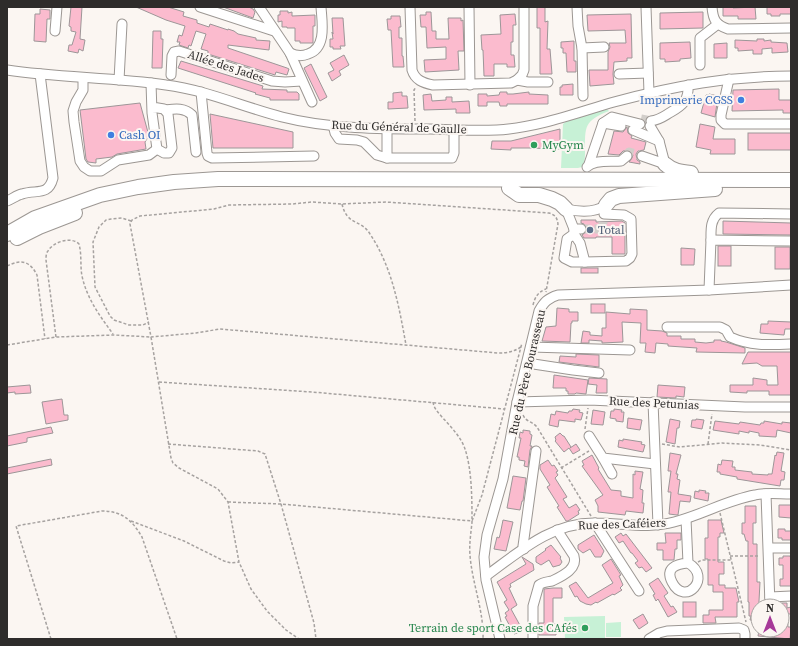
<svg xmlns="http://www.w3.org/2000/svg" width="798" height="646" font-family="'Source Serif 4',serif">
  <rect width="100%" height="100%" fill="#fbf6f2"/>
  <!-- green -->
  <g fill="#c7f1d6">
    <path d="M607,109L609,111C584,121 585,126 585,152C585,157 585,162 582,167L578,168H561L563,124L567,121Z"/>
    <polygon points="605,616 605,639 565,639 564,617"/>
    <polygon points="621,622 621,637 606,637 606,623"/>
  </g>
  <!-- building -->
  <g fill="#fbbbce" stroke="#9d9698">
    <polygon points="71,7 82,7 80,39 85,40 83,51 79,49 78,53 68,51 69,45 72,45 76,32 71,31 71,27 69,26"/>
    <polygon points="136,7 168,7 184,12 183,16 197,20 197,23 209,27 210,24 228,30 228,29 234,31 238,34 256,38 256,40 270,41 269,50 228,45 228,48 287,68 289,69 287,75 276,72 275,75 208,54 208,51 201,49 206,34 196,31 191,46 189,45 188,48 179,45 180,42 177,42 179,35 182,36 185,26 166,20"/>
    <polygon points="223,7 249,7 253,9 255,12 253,18"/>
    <polygon points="537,7 545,7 545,22 548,21 547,49 550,49 552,74 540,74 540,28 537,28"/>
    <polygon points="723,7 733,7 733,8 755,7 756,19 738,19 738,16 723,16"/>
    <polygon points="767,7 791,7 791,14 780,14 780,16 771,16 771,14 767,14"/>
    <polygon points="40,9 50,10 50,19 47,19 46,42 34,41 35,14 40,14"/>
    <polygon points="280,11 288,11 288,13 292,12 292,16 315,15 315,26 313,26 313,43 300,43 300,41 295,41 295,28 287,28 287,27 282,27 282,21 278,22 278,15 280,15"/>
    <polygon points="426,12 431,12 432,31 436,31 436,39 449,39 448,18 461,18 461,21 463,20 464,51 458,51 459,70 425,72 424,60 446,59 446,47 427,48 426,27 421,27 420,15 426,15"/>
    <polygon points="703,12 703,28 660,29 660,13"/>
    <polygon points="515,14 516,25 513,25 513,42 511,42 511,55 514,55 515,67 507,67 507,64 494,64 494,76 484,76 483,50 482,50 481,35 501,34 500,15"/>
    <polygon points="631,14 632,58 627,58 627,61 614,62 613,74 614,84 590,86 589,70 608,70 608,52 610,47 609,43 626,43 625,30 588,31 587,15"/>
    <polygon points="391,16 400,16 401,27 399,27 399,38 402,38 402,56 403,56 404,67 393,67 391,30 388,30 387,19 391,19"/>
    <polygon points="332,18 343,18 345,46 340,46 341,49 333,49 333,47 330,47 330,39 333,39 332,32 333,34"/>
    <polygon points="153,31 161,31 161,39 163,39 162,68 152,68"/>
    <polygon points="757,39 764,39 764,41 771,40 771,42 787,43 788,52 772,53 772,48 762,49 762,54 753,54 753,50 738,51 738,48 735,48 735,40 757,41"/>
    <polygon points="574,41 574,61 576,61 576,72 567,72 566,53 563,53 563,48 561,48 561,42"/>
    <polygon points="690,42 691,58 680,59 680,61 665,62 665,59 660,59 660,43"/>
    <polygon points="727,43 727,58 714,58 714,44"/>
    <polygon points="344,55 349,65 339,71 341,75 332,81 328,73 334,70 330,63"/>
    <polygon points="181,61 263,86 262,89 287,90 287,92 297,92 299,94 299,100 270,100 270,98 255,94 256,93 178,68"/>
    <polygon points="311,64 327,97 320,101 304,68"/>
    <polygon points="573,84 573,95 560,95 560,87 562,87 562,85"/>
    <polygon points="779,89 779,100 791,100 791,113 783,113 783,110 732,111 733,90"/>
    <polygon points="402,92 402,96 407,96 408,108 388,109 388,102 393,102 393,93"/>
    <polygon points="500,92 507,92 507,94 513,94 529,92 529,94 548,95 548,104 507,104 507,106 500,106 499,102 487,102 487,106 478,106 478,94 487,94 487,96 499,95"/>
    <polygon points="431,94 432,101 446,100 446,97 452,97 452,102 469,101 470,113 456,113 456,109 424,110 423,95"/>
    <polygon points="709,94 718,96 715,117 701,113 706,95 709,95"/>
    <polygon points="140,103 149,136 145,142 146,149 117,154 112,157 96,159 96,163 88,162 86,159 80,110"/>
    <polygon points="210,114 293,132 293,148 213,148"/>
    <polygon points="700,124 715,127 713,139 735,139 735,154 710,154 711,150 696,147"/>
    <polygon points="627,127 628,133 632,136 631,138 646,142 644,150 638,151 636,154 637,160 640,162 640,164 629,162 632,158 633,155 629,150 623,151 619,155 608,154 614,131 623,132"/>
    <polygon points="560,129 560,149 529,148 511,148 511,150 491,149 492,141 511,141"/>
    <rect x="748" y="133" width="43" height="17"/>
    <polygon points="581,220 596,220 596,222 622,221 625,223 625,254 612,254 612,237 596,237 596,238 584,238 582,235 586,232 587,229 584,224 581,223"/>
    <polygon points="723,221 791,223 791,235 723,234"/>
    <rect x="718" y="246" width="13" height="20"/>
    <rect x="775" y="247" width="15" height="22"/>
    <polygon points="681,248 695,249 694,265 681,265"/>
    <rect x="581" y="268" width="17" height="5"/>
    <rect x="591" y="304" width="14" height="9"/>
    <polygon points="557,308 569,309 569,312 578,312 578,321 572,321 572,323 571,323 570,342 542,341 546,327 556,326"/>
    <polygon points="630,309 647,310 647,330 662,331 667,333 667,336 681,336 681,339 695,339 695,342 706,343 714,342 714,340 721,340 721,341 726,342 745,348 745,353 696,352 697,348 668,346 668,344 656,343 655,353 645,352 646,343 640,343 641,323 622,322 623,342 602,343 602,341 589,340 589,343 581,343 583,331 590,332 590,335 602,336 602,328 606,328 606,312 630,314"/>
    <polygon points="768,321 791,322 791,329 785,329 784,335 760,333 761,324 768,324"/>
    <polygon points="748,352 791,352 791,395 769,395 769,391 747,391 747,393 730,392 730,385 753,385 753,378 767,380 767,385 778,385 777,366 762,366 757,363 742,364"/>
    <polygon points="576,354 599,355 599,367 559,362 560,356 576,357"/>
    <polygon points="554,375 588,380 586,394 576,393 575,394 568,394 568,391 566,391 566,388 553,388"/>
    <polygon points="589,378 607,379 607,393 596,393 597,385 588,384"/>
    <polygon points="30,385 31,393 15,394 15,392 7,393 7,387"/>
    <polygon points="658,385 685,387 684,397 676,396 676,398 657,397"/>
    <polygon points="62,399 64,415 68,415 68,420 46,424 42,402"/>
    <polygon points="573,409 580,410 579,412 583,413 581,420 575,419 575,422 559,420 558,427 549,425 551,414 555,415 556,411 568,413 569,411 572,411"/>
    <polygon points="614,409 622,410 621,412 624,412 623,422 616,421 616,419 610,418 611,411 614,411"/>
    <polygon points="593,410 605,412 603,425 591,424"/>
    <polygon points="628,418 642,420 640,430 627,428"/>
    <polygon points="670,419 680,421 679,428 677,428 675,444 666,442"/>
    <polygon points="696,419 704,420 702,429 691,427 692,420 696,420"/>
    <polygon points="715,421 739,424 740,422 760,425 761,423 764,423 764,421 782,424 782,422 791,423 791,433 777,430 776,437 759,436 759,433 749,431 749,433 739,431 739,434 713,430"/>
    <polygon points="51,427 53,433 27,438 27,442 7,446 7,436"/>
    <polygon points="523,430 530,431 530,434 532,435 530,446 532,446 530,450 528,467 524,466 525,461 519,460 519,457 517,457 521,438 519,438 520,432 523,433"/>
    <polygon points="560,433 563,436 564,436 571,447 570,448 576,444 580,450 573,454 569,448 564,452 555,441 556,440 555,437"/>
    <polygon points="623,439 642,442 641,444 645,445 643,452 618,447 619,440 623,441"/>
    <polygon points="777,452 784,453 781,471 785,472 784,480 781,480 780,486 737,479 737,477 720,474 720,472 717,472 718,464 721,465 722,460 733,461 732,467 735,467 735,470 752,472 752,474 768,475 768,474 772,474 775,455 776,456"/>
    <polygon points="670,453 681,455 676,474 678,474 677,479 680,480 678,494 691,496 690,502 680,501 678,515 677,515 669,514 671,492 668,492 671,471 668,471"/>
    <polygon points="592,455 599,468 598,469 611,490 621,491 621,496 633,498 633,474 635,475 635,471 643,472 640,489 643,490 642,503 644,503 643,513 626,511 625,515 598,512 598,506 595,500 603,495 582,466 584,465 582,461"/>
    <polygon points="51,459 52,465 7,474 7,468"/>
    <polygon points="548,460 552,466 554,465 558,471 556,472 558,475 555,478 567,497 563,499 569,508 576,504 580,510 578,511 579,514 568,521 566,521 557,507 559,506 547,487 550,485 540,469 540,465"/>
    <polygon points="513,476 526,478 523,501 522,501 520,510 507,508"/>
    <polygon points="699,490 706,491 705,493 709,493 708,501 694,498 695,491 699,492"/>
    <polygon points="779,505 791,505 791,518 779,517"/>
    <polygon points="745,506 756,506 756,523 753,523 753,544 757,544 757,582 760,582 758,620 750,620 751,616 749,616 749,602 748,602 748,541 746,541 744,534 742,534 742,523 745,523"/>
    <polygon points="503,520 513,522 506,551 494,549 497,537 499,538 500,535"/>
    <polygon points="708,520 721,520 724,533 720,533 720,537 718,537 718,562 724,562 724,574 719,574 719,585 725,585 725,588 736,588 739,602 737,602 737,617 715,617 716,623 703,623 703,615 709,615 709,610 723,610 723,592 713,592 713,585 708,585 708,559 705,559 705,538 708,538"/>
    <polygon points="778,529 785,529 785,531 791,531 791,540 782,540 782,538 778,538"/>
    <polygon points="621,533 623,536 626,534 652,568 646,572 642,567 639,568 635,563 638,561 632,553 631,553 623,541 619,543 615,537"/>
    <polygon points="665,533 681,533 681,540 677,540 677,549 675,549 674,560 663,560 663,550 657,550 657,543 666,543"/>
    <polygon points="594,535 604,551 601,557 595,557 590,549 583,553 578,549 578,545"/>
    <polygon points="551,545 561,557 560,558 562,562 560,565 553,567 549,560 541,565 536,562 536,557 546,550 545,549"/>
    <polygon points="783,556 790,556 791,558 791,586 780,586 780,579 783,579 783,565 779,565 779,558 783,558"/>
    <polygon points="522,557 533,564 534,570 510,584 511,587 509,588 517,605 511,609 522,629 521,632 514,634 505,617 507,616 505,613 509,610 504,602 507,600 497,582 526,564"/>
    <polygon points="611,559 621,575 619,576 623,585 620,588 622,590 614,595 613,594 597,603 596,602 591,605 586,604 580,601 577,596 575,597 569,586 576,582 588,598 613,583 602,565"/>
    <polygon points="658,578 668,593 664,596 671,607 673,606 677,612 668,617 658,599 656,601 653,595 655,594 649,584"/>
    <polygon points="553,588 562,588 562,598 553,598 553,624 556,624 556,635 539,635 539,623 544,623 544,589"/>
    <rect x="683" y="602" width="13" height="15"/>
    <polygon points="782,603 787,603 787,608 791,607 791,614 787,614 788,627 791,627 790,639 758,636 759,630 782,630"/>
    <polygon points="643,614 648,623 639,629 633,620"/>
  </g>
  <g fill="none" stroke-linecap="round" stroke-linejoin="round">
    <!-- minor-tunnel -->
    <g stroke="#d2ceca" stroke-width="9" stroke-dasharray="9 4.5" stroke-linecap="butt">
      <polyline points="641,119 651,121"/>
      <polyline points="627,156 629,152 642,156"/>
      <polyline points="581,229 603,229 603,222"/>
    </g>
    <!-- minor casing -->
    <g stroke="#9c9793" stroke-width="11">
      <g id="minor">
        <polyline points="200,7 274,31"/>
        <polyline points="259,7 290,53 312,102"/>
        <path d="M410,7L412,70C415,80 423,83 433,85L511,83L517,80L522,75L524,70V7"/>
        <polyline points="469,7 470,85"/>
        <polyline points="577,7 578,26 582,48 583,96"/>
        <polyline points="646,7 649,93"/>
        <path d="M712,7C713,20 716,25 728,29L791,28"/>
        <polyline points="55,31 57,7"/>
        <polyline points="582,48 604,47"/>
        <path d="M290,53C296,56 301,57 308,54C327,48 322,22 321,7"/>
        <polyline points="700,65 700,38 718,24"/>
        <path d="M7,70C60,78 113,77 166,85C206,90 243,107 282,117C329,129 381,129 429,129C452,130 474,131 497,130C537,128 576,113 614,102C674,86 729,76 791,76"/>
        <polyline points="619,74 648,73"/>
        <polyline points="171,75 172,56 174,52 179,51 272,81 285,82 302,81"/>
        <polyline points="83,78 83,90 76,102 73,111 74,122 80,161 84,167 90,171 101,171 118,160 149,155 157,149"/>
        <polyline points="729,79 721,115 721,120 725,124 791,124"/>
        <polyline points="119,80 122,24"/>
        <polyline points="517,80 528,82 548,82"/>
        <polyline points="151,83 152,113 157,149 164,153 169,153 172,148 168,114 164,109 152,107"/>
        <polyline points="201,92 207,153 208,156 212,158 314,156"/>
        <path d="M165,110C174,109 184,107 192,115L196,152"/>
        <path d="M651,121C660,120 664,116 671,112C683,105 689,100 688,85"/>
        <polyline points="603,123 621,126"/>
        <polyline points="333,125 335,133 339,139 357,140 364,142 377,155 387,158 452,158 454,153 454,130"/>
        <polyline points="633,130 659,141"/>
        <polyline points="642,156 665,164 659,141 650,126"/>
        <polyline points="387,158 387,129"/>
        <polyline points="589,164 603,123 612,117 640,124"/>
        <path d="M587,167C594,159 611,162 621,161L627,156"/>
        <path d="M7,201C12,199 17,195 22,194C36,189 48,197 53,178L40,74"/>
        <path d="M566,209C579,212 595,213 606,205"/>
        <polyline points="566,209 574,229 581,229"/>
        <polyline points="574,229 574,234 580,243 585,262 626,261 630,258 632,254 631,219 624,215 604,214"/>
        <polyline points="574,234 567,239 564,258 572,262 585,262"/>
        <path d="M711,240C711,230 710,220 719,213L791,214"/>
        <polyline points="709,290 711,240 791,241"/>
        <path d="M667,327H720L726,330L730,337C750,346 769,345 791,344"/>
        <polyline points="531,347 630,350"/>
        <polyline points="527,363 573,370 599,373"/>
        <polyline points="517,402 589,400 745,407 791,407"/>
        <polyline points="653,402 658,525"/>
        <polyline points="589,436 603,458 655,464"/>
        <polyline points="603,458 612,474"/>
        <polyline points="766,494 770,605"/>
        <path d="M686,519L688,563C713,577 685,608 672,582C665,568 676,564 688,563"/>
        <polyline points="595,523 639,591"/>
        <polyline points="769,548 791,548"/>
        <polyline points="524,549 523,546 536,451"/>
        <path d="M486,576C519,552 552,522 596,523C622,523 649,529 674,522C702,515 727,500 755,495C766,492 779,494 791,494"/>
        <polyline points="770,597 791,596"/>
        <path d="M500,639L486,580L484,557L487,535L503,479L517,402L539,311C544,302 548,298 558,295L709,290L791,285"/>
        <path d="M533,639V606L539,585C543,582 547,582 552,581C562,576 578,569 574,556L557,530"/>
        <polyline points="649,639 659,633 667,631 739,628 744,630 745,634 745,639"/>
      </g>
    </g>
    <!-- highway casing -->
    <g stroke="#9c9793" stroke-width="16">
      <g id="highway">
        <path d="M665,164C673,171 680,172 691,173"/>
        <polyline points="509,188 519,195 539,195 552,199 560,203 566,209"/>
        <polyline points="606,205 611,199 619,196 715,189"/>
        <polyline points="7,234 35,218 100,195 138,187 174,182 218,179 791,180"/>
        <polyline points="17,238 39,227 75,213"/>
      </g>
    </g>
    <!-- path -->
    <g stroke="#a6a2a0" stroke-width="1.5" stroke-dasharray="3 2" stroke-linecap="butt">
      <polyline points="415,121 414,90 416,87"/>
      <path d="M342,204C347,226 361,219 370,234C392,267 399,306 406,345"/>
      <polyline points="131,221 122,218 111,219 106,220 99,227 93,242 95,287 110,316 114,320 129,325 143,325 149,322"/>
      <path d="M7,266C21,259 30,261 37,275L45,339"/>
      <path d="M533,305C535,297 538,292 546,289"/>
      <path d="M56,337L46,260C46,257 46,253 48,251C53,242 71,236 79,244C82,255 80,266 82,276C87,299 100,316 113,334"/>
      <polyline points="7,345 56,337 114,335 151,337 171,458 173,463 179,468 218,489 228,502 239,562 251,589 267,611 286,630 299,639"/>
      <path d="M521,347C513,352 507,353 498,353L220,329L196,333L151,337L130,224L132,220L140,216L214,209L229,205L292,204L312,202L342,204L386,202L549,213C555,215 557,217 558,224L546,292"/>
      <polyline points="159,382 312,392 504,409"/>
      <path d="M433,402C434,409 438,412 442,417C451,427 461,437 465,449C472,470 472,500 472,522C471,533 469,544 470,555C472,583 484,611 483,639"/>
      <path d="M523,415C526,422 532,421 537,427L591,516"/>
      <polyline points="585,429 588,408"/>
      <polyline points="168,444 258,451 265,454 281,504 314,623 316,639"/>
      <polyline points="662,444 680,447 722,443 760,445 791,450"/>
      <polyline points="708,444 712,414"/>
      <polyline points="561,468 589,451"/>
      <polyline points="228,502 281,504 472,521 482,495 522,343"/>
      <polyline points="720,513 746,622"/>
      <polyline points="131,521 184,541 224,561 231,563 239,562"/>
      <polyline points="730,556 760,556"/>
      <polyline points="698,562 702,560 731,560"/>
      <path d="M51,639L16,526L102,511C122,511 132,520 142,537L177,639"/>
    </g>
    <!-- minor -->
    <use href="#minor" stroke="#fff" stroke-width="9"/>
    <!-- highway -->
    <use href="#highway" stroke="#fff" stroke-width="14"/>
  </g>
  <!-- markers -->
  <g fill="#3f7fe0" stroke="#fbf6f2" stroke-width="1.5">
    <circle cx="741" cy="100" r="4"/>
    <circle cx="111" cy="135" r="4"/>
  </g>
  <g fill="#2e9e5b" stroke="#fbf6f2" stroke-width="1.5">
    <circle cx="534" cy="145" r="4"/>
    <circle cx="585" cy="628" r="4"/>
  </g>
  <circle fill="#5c6f8a" stroke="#fbf6f2" stroke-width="1.5" cx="590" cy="230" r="4"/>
  <g text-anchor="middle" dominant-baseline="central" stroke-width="4" stroke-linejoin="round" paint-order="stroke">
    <!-- street labels -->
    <g font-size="12" fill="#2e2c2b" stroke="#fbf6f2">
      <text transform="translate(226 66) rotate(18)">Allée des Jades</text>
      <text transform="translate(399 127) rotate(2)">Rue du Général de Gaulle</text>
      <text transform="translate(527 372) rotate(-77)">Rue du Père Bourasseau</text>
      <text transform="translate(654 403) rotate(3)">Rue des Petunias</text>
      <text transform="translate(622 524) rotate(-2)">Rue des Caféiers</text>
    </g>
    <!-- shop labels -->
    <g font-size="12" fill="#366cbe" stroke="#fbf6f2" text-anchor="end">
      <text x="733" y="100">Imprimerie CGSS</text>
      <text x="119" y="135" text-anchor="start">Cash OI</text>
    </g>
    <!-- leisure labels -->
    <g font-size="12" fill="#27864d" stroke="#fbf6f2" text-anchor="start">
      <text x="542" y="145">MyGym</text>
      <text x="577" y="628" text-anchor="end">Terrain de sport Case des CAfés</text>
    </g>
    <!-- service labels -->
    <g font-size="12" fill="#4e5e75" stroke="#fbf6f2" text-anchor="start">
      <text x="598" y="230">Total</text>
    </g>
  </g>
  <!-- border -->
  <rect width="798" height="646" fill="none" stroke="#2e2c2b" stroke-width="16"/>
  <!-- north arrow -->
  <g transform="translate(770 618)"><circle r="19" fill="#fbf6f2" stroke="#a9a5a2"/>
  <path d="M0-3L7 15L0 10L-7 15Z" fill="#a63998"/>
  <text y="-6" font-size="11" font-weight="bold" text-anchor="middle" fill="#2e2c2b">N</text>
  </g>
</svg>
